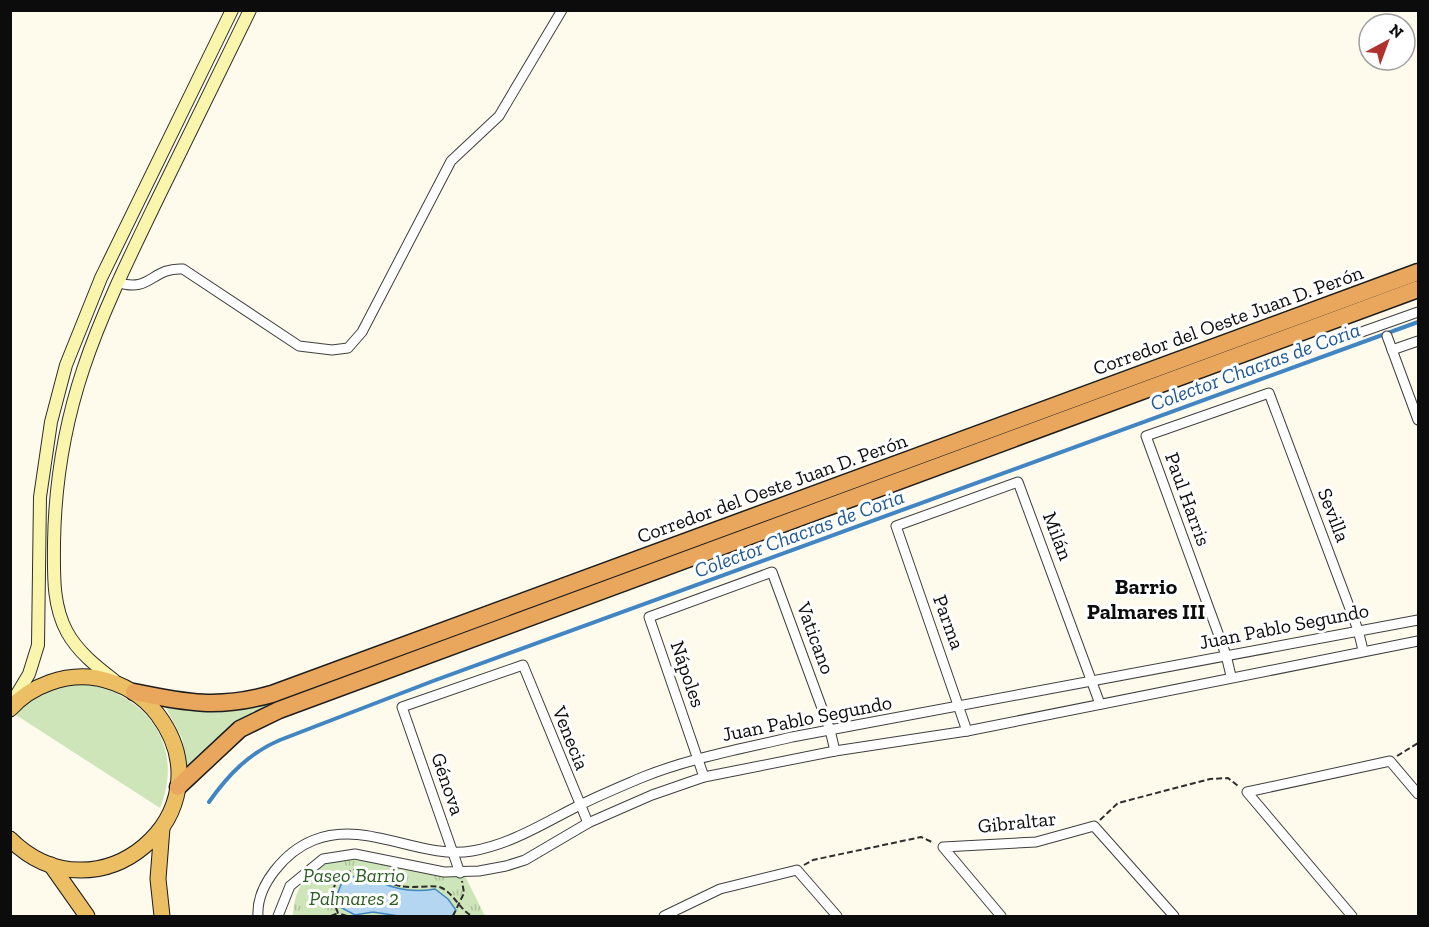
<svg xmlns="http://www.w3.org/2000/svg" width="1429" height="927" font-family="'Zilla Slab',serif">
  <defs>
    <pattern id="park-tufts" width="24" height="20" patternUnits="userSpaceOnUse" patternTransform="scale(1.5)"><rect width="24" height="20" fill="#cde5b8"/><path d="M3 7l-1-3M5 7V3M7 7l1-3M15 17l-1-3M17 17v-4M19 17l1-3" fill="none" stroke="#afc39d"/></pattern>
  </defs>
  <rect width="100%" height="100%" fill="#fefbec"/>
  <!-- grass -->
  <g fill="#cde5b8">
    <path d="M84,684C147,693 185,747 160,808L16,715C34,694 57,685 84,684Z"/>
    <path d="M278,698L279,701C242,719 214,739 187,770L182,738L164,704Z"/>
  </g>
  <!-- park -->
  <path fill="url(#park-tufts)" d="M349,855L464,874L485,916H293C294,878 316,866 349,855Z"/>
  <!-- water -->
  <path fill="#b4d6f1" stroke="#4186c3" stroke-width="1.5" d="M364,874C387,887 408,894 435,889L448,899L456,910L452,916H399L373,912L355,915L340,907L336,898L343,879Z"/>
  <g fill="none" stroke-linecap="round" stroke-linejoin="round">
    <!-- stream -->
    <path stroke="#4186c3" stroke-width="4" d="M209,802C228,775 249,753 280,740L433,681L1418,322"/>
    <!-- minor casing -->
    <g stroke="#3f3f3f" stroke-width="11">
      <g id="minor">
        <path d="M117,282C151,294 151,267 183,269L299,346L332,350L348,348L362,332L451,161L499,116L562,10"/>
        <polyline points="1356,334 1418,312"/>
        <polyline points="1387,336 1418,420"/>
        <polyline points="1392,350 1418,341"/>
        <polyline points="1231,676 1226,655 1146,436 1269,393 1358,630 1363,650"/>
        <polyline points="967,731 896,526 1018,482 1100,704"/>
        <polyline points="704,777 649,617 772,572 830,730 835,751"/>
        <polyline points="460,873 402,707 523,665 588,823"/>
        <path d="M258,916C256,885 286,851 314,840C366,819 420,860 472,851C512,844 544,823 580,805C600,795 622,786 643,777C690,758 742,749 792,737L1418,620"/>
        <polyline points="278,916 290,886 323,859 355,854 444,872 479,871 506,866 525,860 588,823 652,795 704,777 835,751 967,731 1418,641"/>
        <polyline points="664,916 720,889 797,870 837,916"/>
        <polyline points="1001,916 943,847 1036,842 1094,826 1174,916"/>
        <polyline points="1352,916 1247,792 1390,761 1418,794"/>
      </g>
    </g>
    <!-- secondary casing -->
    <g stroke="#2e2e2e" stroke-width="14">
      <g id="secondary">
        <path d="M114,680C96,666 78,652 67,632C52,604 54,573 54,543C56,405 100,318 158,198C188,136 219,73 250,10"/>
        <polyline points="11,704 29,674 38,645 40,497 51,422 66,365 101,278 232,10"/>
      </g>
    </g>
    <!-- trunk casing -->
    <g stroke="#1d1d1d" stroke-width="17">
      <g id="trunk">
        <path d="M10,709C31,685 66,673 97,678C121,683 143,695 158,715C231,813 97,926 10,839"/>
        <polyline points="51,865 87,916"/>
        <polyline points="162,916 158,879 162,828"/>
      </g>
    </g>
    <!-- motorway casing -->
    <g stroke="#1d1d1d" stroke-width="19">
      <g id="motorway">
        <path d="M134,692C187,703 219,709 272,694L1418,272"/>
        <polyline points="178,787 240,729 279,710 1418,289"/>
      </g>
    </g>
    <!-- path -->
    <g stroke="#2e2e2e" stroke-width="2" stroke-dasharray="6 3" stroke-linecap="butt">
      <polyline points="1397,756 1418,743"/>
      <polyline points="1100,820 1118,803 1210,779 1228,778 1238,786"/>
      <polyline points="804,865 813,860 921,837 934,843"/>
      <polyline points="331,916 338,913"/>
      <path d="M347,916L338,913C328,889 333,877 358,868C374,872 385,883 400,886C412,889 434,884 442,888C455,895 459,909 472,916"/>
      <polyline points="453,916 464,893 462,881"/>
      <polyline points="638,916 649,916"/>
    </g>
    <!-- minor -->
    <use href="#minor" stroke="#fff" stroke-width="9"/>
    <!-- secondary -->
    <use href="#secondary" stroke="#f9f5ac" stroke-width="12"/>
    <!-- trunk -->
    <use href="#trunk" stroke="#ecbf64" stroke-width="15"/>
    <!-- motorway -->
    <use href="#motorway" stroke="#e9a75e" stroke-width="16"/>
  </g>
  <g text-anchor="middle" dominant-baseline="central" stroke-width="6" stroke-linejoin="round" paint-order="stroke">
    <!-- street labels -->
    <g font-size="20" fill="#0c0c0c" stroke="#fff">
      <text transform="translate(1228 320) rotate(-20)">Corredor del Oeste Juan D. Perón</text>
      <text transform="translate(772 488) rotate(-20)">Corredor del Oeste Juan D. Perón</text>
      <text transform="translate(1188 499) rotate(70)">Paul Harris</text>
      <text transform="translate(1334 515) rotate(69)">Sevilla</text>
      <text transform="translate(1058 536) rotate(69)">Milán</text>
      <text transform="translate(949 622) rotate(70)">Parma</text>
      <text transform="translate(1284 626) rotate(-11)">Juan Pablo Segundo</text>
      <text transform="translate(816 638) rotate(70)">Vaticano</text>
      <text transform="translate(688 674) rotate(71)">Nápoles</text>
      <text transform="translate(807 718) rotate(-11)">Juan Pablo Segundo</text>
      <text transform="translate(571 738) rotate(68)">Venecia</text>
      <text transform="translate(448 784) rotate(71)">Génova</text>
      <text transform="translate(1017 822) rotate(-6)">Gibraltar</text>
    </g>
    <!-- park labels -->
    <g font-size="20" font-style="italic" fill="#2a5e21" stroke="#fff">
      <text x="354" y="875">Paseo Barrio<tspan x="354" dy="23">Palmares 2</tspan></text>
    </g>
    <!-- water labels -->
    <g font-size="21" font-style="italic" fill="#1f5993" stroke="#fff">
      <text transform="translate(1255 366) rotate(-20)">Colector Chacras de Coria</text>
      <text transform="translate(799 533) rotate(-20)">Colector Chacras de Coria</text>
    </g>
    <!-- quarter labels -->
    <g font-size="22" font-weight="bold" fill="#0c0c0c" stroke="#fff">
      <text x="1146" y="586">Barrio<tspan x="1146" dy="25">Palmares III</tspan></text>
    </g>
  </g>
  <!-- border -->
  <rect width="1429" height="927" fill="none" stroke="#0c0c0c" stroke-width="24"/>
  <!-- north arrow -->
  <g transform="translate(1387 42) rotate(41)"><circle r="28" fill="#ffffff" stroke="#9e9e9e" stroke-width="1.5"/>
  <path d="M0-4.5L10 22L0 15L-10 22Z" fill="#b1312f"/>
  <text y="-9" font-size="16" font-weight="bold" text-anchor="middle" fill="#0c0c0c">N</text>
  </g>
</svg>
